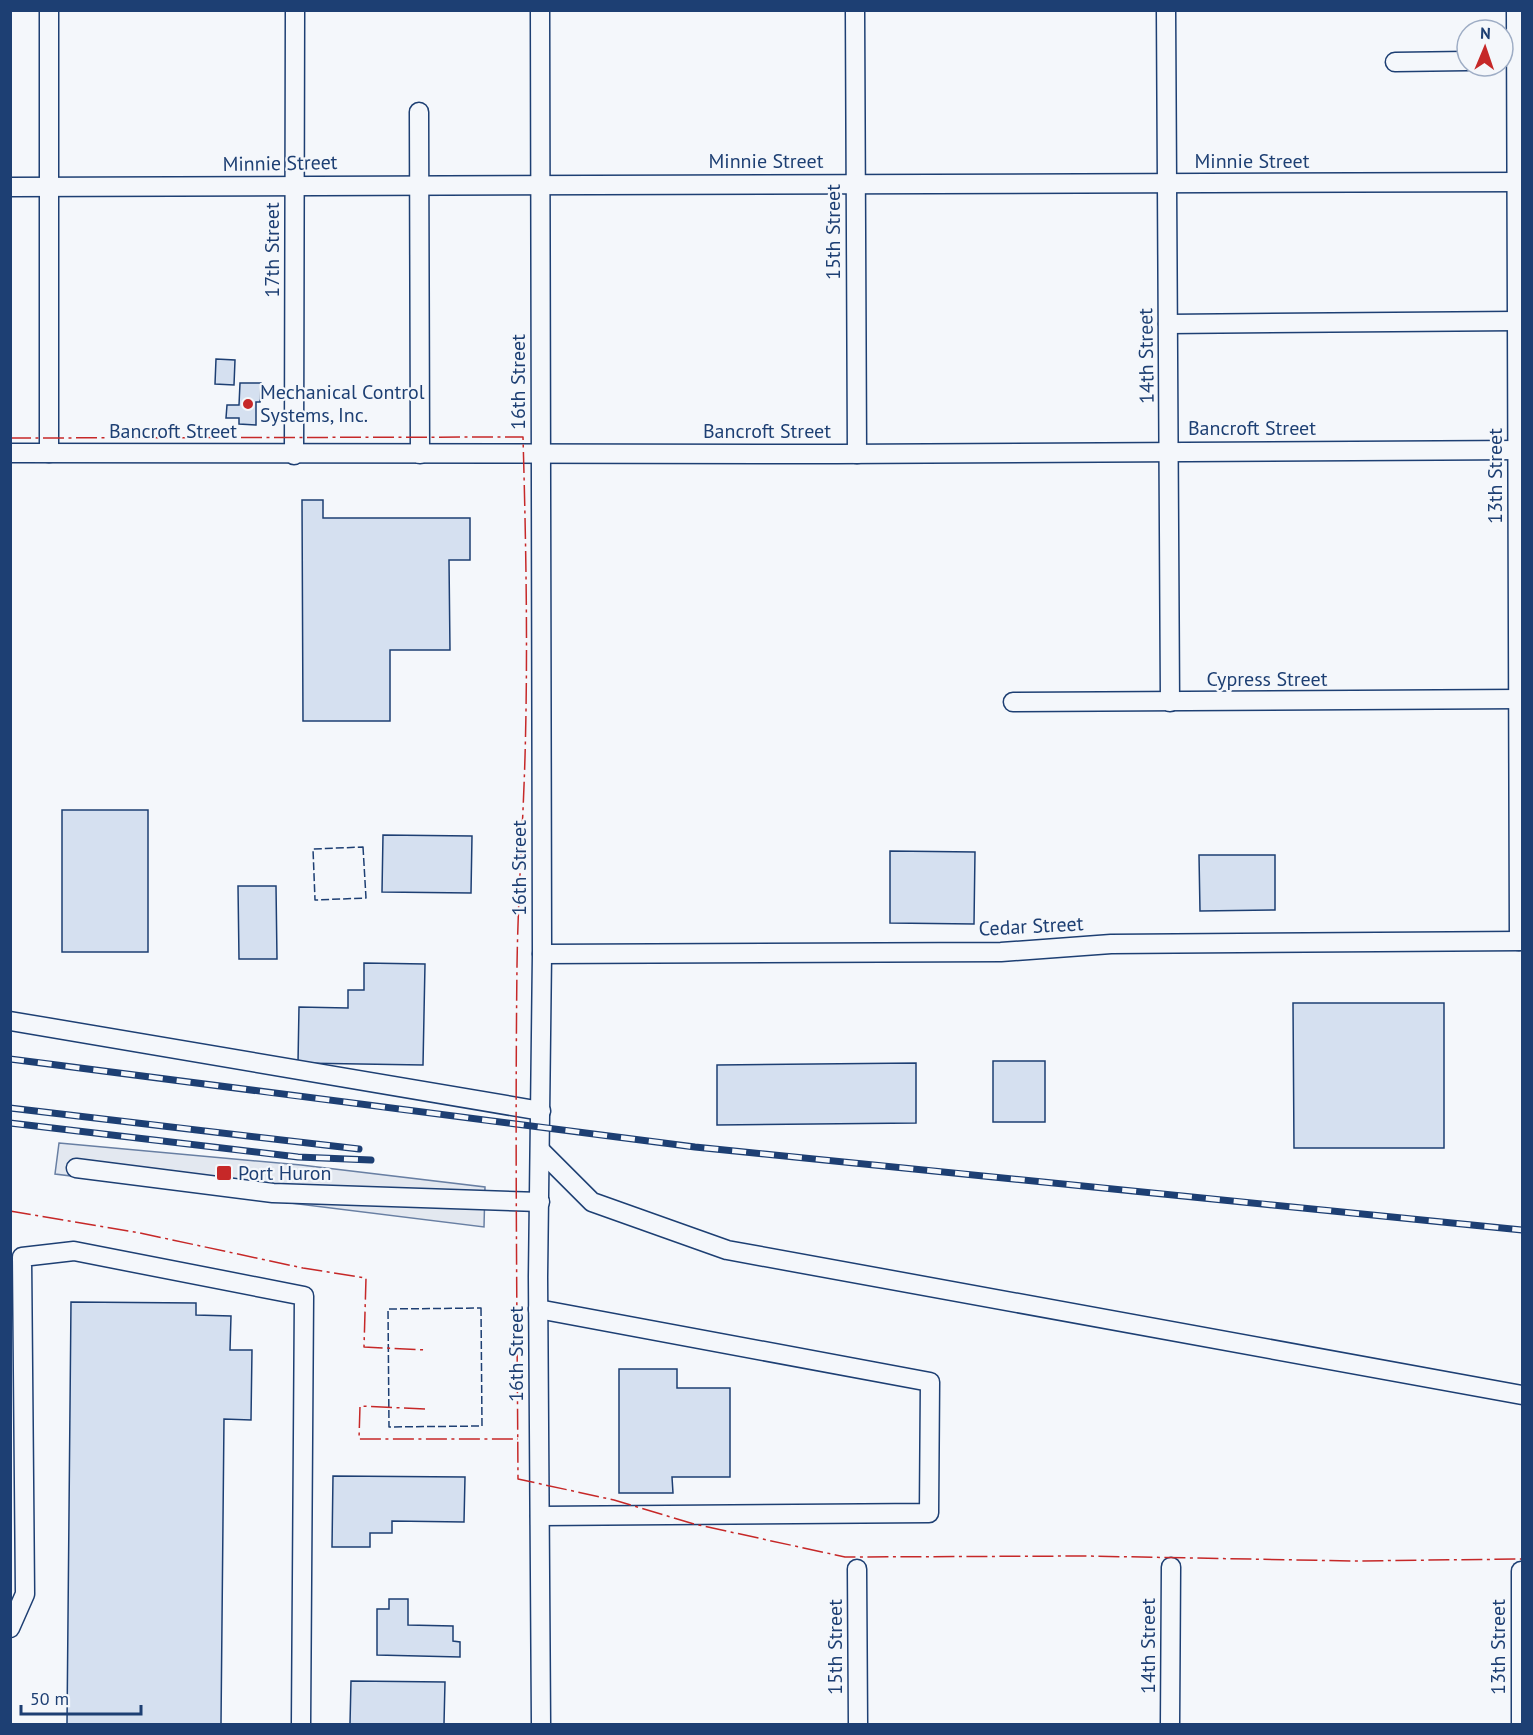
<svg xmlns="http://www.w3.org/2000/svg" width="1533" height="1735" font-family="'PT Sans',sans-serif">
  <rect width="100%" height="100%" fill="#f4f7fb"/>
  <!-- parking -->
  <polygon fill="#e3e8f0" stroke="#687fa3" stroke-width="1.5" points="59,1143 301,1165 485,1187 484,1227 55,1174"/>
  <!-- building -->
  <g fill="#d5e0f0" stroke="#1d3f73" stroke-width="1.5">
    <polygon points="216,359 235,360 234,385 215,384"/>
    <polygon points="240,383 261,383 260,402 256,402 256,425 239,424 239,418 226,418 227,405 239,405"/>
    <polygon points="302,500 323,500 323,518 470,518 470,560 449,560 450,650 390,650 390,721 303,721"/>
    <rect x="62" y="810" width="86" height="142"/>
    <polygon points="383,835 472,836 471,893 382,892"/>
    <polygon points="890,851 975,852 974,924 890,923"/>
    <polygon points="1199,855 1275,855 1275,910 1200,911"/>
    <polygon points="238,886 276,886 277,959 239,959"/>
    <polygon points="364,963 425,964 423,1065 298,1063 299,1007 348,1008 348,990 364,990"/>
    <polygon points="1293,1003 1444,1003 1444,1148 1294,1148"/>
    <rect x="993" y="1061" width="52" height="61"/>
    <polygon points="916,1063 916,1123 717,1125 717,1065"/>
    <polygon points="71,1302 196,1303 196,1315 231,1316 230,1350 252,1350 251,1420 224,1419 221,1724 67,1724"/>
    <polygon points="619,1369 677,1369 677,1388 730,1388 730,1477 672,1477 673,1493 619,1493"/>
    <polygon points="333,1476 465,1477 464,1522 392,1521 392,1533 370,1533 370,1547 332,1547"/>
    <polygon points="389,1599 408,1599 408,1625 453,1626 453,1641 460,1642 460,1657 377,1655 377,1609 389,1609"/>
    <polygon points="351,1681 445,1682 444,1724 350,1724"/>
  </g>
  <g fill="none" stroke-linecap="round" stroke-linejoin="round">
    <!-- minor casing -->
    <g stroke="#1d3f73" stroke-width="21">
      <g id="minor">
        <polyline points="49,10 49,453"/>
        <polyline points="540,10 542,954 538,1277 541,1724"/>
        <polyline points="855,10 857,454"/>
        <polyline points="1166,10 1170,702"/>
        <polyline points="1516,10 1519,941"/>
        <polyline points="1395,62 1467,61"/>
        <polyline points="419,112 420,454"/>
        <polyline points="10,187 1522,182"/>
        <polyline points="1168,324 1517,321"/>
        <polyline points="10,453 837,454 1522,450"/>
        <polyline points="294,455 295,10"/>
        <polyline points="1013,702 1522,699"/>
        <polyline points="542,954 1001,952 1111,944 1522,941"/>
        <polyline points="10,1021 541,1111"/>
        <polyline points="541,1151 592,1202 727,1250 1522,1395"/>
        <polyline points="76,1168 273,1193 540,1202"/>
        <polyline points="538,1309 930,1382 929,1513 540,1516"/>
        <polyline points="857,1569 858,1724"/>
        <polyline points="10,1628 25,1594 22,1257 74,1251 304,1296 301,1724"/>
        <polyline points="1170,1724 1171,1567"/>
        <polyline points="1521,1724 1521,1571"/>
      </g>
    </g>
    <!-- minor -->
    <use href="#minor" stroke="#f4f7fb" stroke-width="18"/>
    <!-- rail casing -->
    <g stroke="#1d3f73" stroke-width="7">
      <g id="rail">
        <polyline points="10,1059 695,1147 1522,1230"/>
        <polyline points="10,1108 359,1149"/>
        <polyline points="10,1123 298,1157 371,1160"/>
      </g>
    </g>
    <!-- rail -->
    <use href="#rail" stroke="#f4f7fb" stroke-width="4.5" stroke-dasharray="14" stroke-linecap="butt"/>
    <!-- fence -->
    <g stroke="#1d3f73" stroke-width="1.5" stroke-dasharray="8 3" stroke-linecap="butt">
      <polygon points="363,847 366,898 315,900 313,849"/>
      <polygon points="481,1308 482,1426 389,1427 388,1309"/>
    </g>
    <!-- power -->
    <g stroke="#c62828" stroke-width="1.5" stroke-dasharray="21 4.5 3 4.5" stroke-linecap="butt">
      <path d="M10,438L523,437C526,544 528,650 525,757C523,826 518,896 517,966C515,1137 517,1308 518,1479L614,1500L694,1524L845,1557L1085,1556L1353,1561L1522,1559"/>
      <polyline points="10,1211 140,1233 303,1268 366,1278 364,1347 426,1350"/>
      <polyline points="425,1409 360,1406 359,1439 518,1439"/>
    </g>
  </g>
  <!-- markers -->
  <g fill="#c62828" stroke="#f4f7fb" stroke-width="2">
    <circle cx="248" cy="404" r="6"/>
    <rect x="216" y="1165" width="16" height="16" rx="3"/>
  </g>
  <g text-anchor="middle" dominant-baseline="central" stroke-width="4.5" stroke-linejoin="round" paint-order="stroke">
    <!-- street labels -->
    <g font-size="20" fill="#1d3f73" stroke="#f4f7fb">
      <text x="766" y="161">Minnie Street</text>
      <text x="1252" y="161">Minnie Street</text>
      <text transform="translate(280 163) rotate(-1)">Minnie Street</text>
      <text transform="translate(833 232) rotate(-90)">15th Street</text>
      <text transform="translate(272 250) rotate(-90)">17th Street</text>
      <text transform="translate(1146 356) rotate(-91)">14th Street</text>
      <text transform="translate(518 382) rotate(-90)">16th Street</text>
      <text x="1252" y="428">Bancroft Street</text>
      <text x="173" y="431">Bancroft Street</text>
      <text x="767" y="431">Bancroft Street</text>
      <text transform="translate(1495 476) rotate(-90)">13th Street</text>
      <text x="1267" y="679">Cypress Street</text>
      <text transform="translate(519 868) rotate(-90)">16th Street</text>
      <text transform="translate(1031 926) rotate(-3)">Cedar Street</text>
      <text transform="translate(516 1354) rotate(-90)">16th Street</text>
      <text transform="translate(1148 1646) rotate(-90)">14th Street</text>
      <text transform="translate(835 1647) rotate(-90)">15th Street</text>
      <text transform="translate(1498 1647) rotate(-90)">13th Street</text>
    </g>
    <!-- poi labels -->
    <g font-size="20" fill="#1d3f73" stroke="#f4f7fb" text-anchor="start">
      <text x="260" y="392">Mechanical Control<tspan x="260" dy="23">Systems, Inc.</tspan></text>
      <text x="238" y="1173">Port Huron</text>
    </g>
  </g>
  <!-- border -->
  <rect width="1533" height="1735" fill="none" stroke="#1d3f73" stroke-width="24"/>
  <!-- north arrow -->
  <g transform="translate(1485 48) rotate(2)"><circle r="28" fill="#f4f7fb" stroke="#9eadc5" stroke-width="1.5"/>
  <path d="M0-4.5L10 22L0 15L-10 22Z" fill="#c62828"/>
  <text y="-9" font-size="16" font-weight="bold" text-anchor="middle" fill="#1d3f73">N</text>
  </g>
  <!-- scale -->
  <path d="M21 1705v9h120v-9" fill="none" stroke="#1d3f73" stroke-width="3"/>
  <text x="30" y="1705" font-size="18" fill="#1d3f73" stroke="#f4f7fb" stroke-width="4.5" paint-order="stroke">50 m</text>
</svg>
